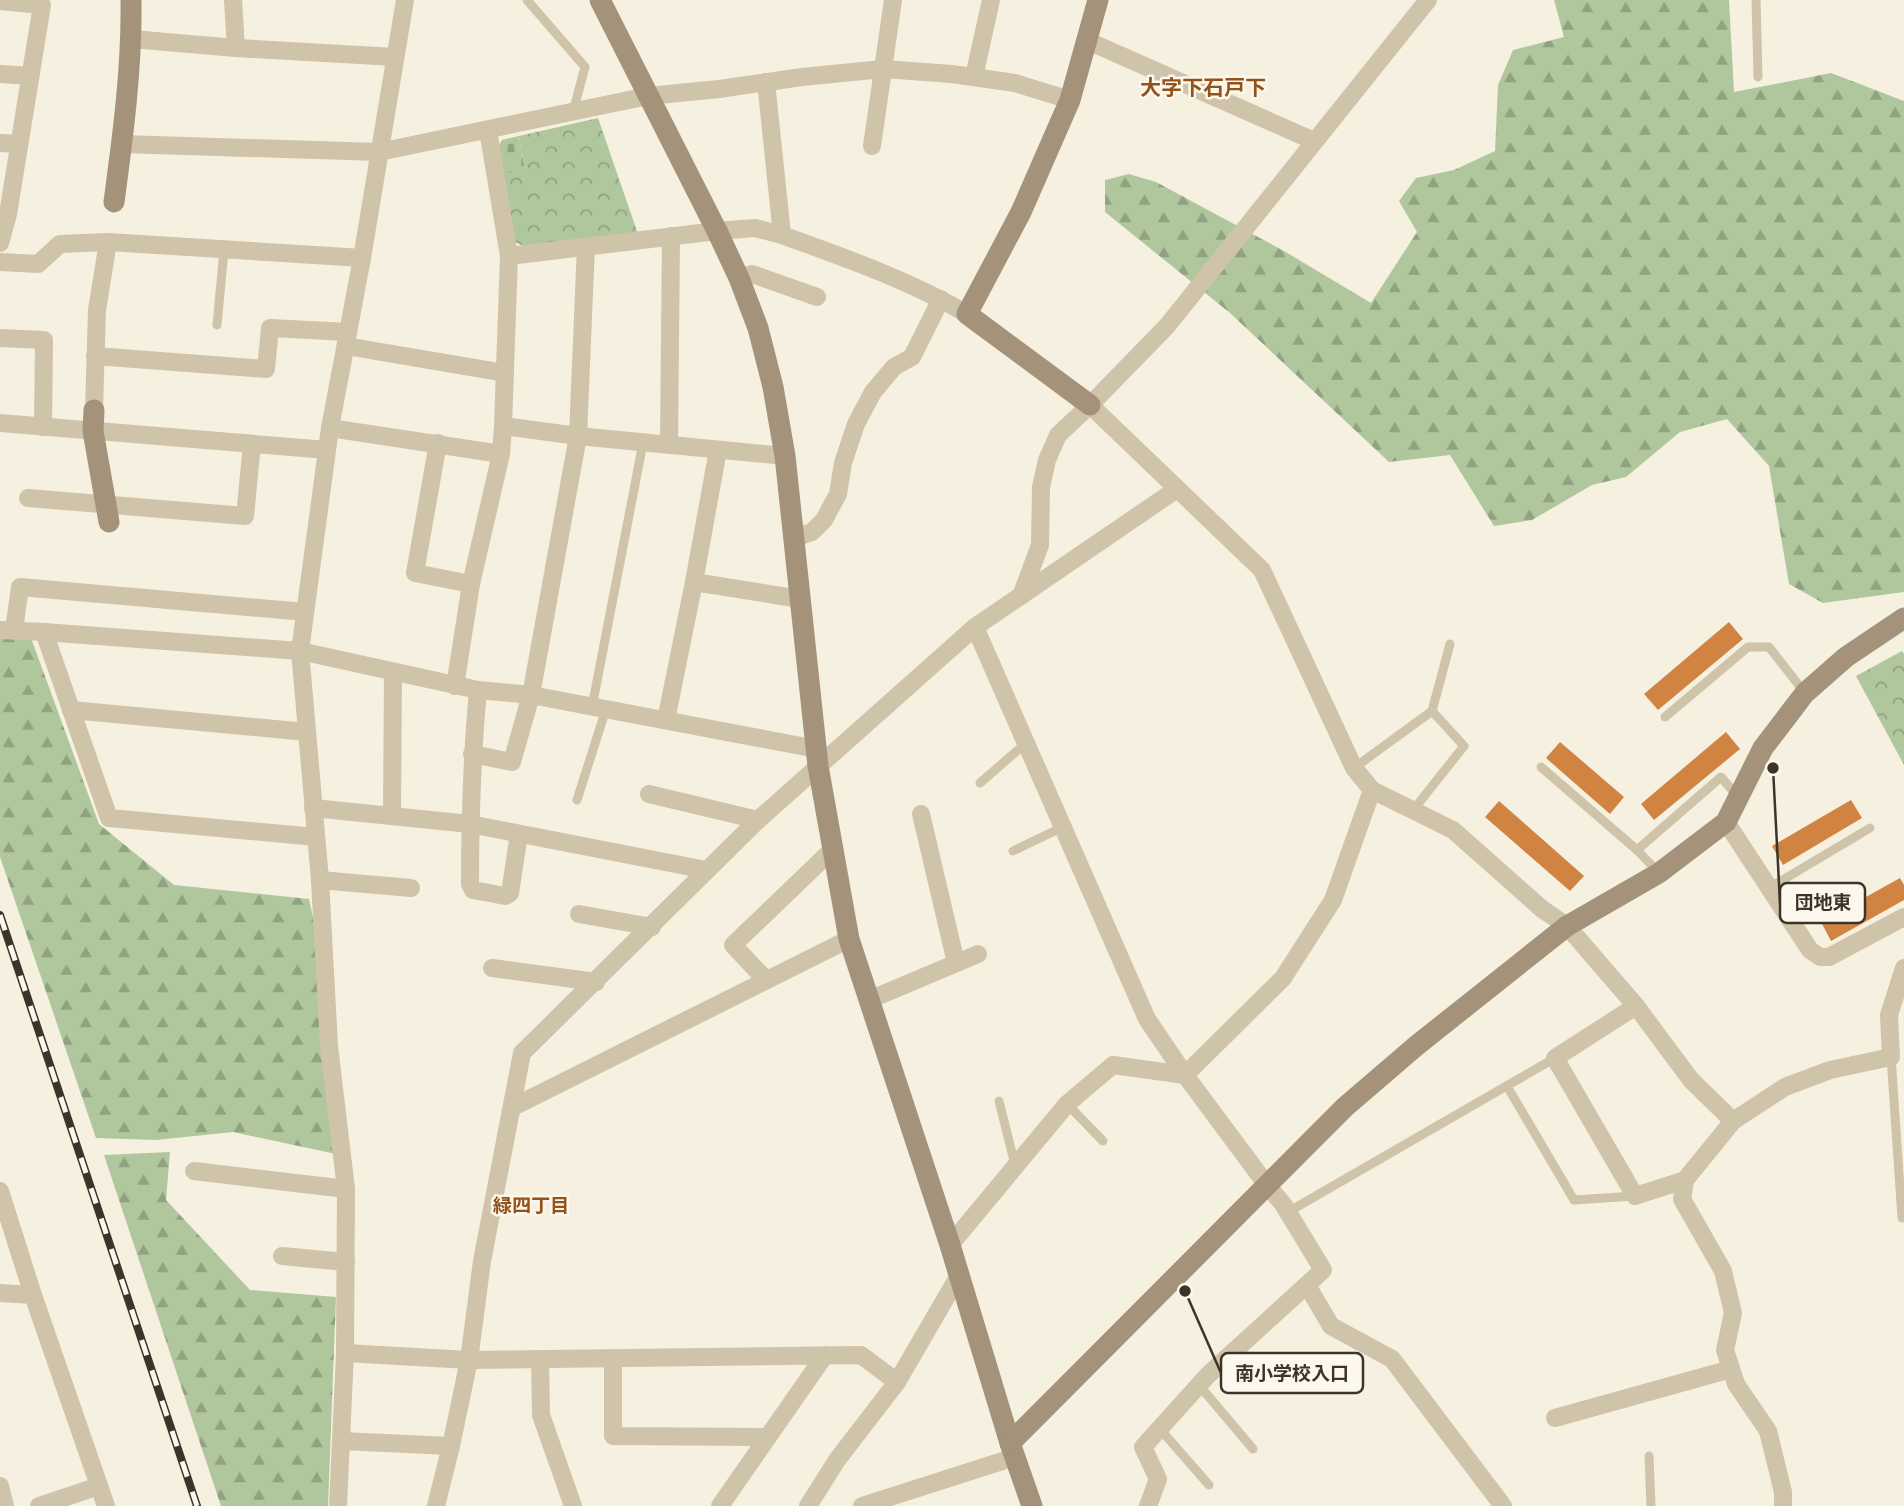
<svg xmlns="http://www.w3.org/2000/svg" width="1904" height="1506" font-family="Montserrat,'Noto Sans JP',sans-serif">
  <defs>
    <pattern id="forest-firs" width="22" height="20" patternUnits="userSpaceOnUse" patternTransform="scale(1.75)"><rect width="22" height="20" fill="#b0c79d"/><path d="M5 1l3.5 6h-7zM16 11l3.5 6h-7z" fill="#90a280"/></pattern>
    <pattern id="cemetery-stones" width="16" height="16" patternUnits="userSpaceOnUse" patternTransform="scale(1.75)"><rect width="16" height="16" fill="#b0c79d"/><path d="M2 7V4a2 2 0 0 1 4 0v3zM10 15v-3a2 2 0 0 1 4 0v3z" fill="#90a280"/></pattern>
    <pattern id="park-crowns" width="20" height="18" patternUnits="userSpaceOnUse" patternTransform="scale(1.75)"><rect width="20" height="18" fill="#b0c79d"/><path d="M2 6a3 3 0 1 1 6 0M12 15a3 3 0 1 1 6 0" fill="none" stroke="#90a280"/></pattern>
  </defs>
  <rect width="100%" height="100%" fill="#f5f0df"/>
  <!-- forest -->
  <g fill="url(#forest-firs)">
    <polygon points="1554,0 1729,0 1734,92 1831,73 1904,101 1904,592 1823,603 1789,584 1769,466 1727,419 1680,432 1626,477 1592,485 1532,520 1494,526 1450,455 1389,462 1230,313 1105,212 1105,180 1129,174 1156,182 1284,251 1371,303 1417,232 1399,201 1416,178 1454,170 1495,151 1498,85 1513,50 1564,37"/>
    <polygon points="0,638 31,638 99,824 174,885 309,899 325,973 336,1154 233,1132 156,1140 96,1138 0,857"/>
    <polygon points="170,1152 166,1200 250,1290 336,1297 328,1506 221,1506 104,1155"/>
  </g>
  <!-- cemetery -->
  <polygon fill="url(#cemetery-stones)" points="519,136 525,170 503,174 497,149 502,140"/>
  <!-- park -->
  <g fill="url(#park-crowns)">
    <polygon points="598,118 638,234 523,246 515,242 503,174 525,169 519,136"/>
    <polygon points="1902,651 1904,654 1904,765 1856,676"/>
  </g>
  <!-- building -->
  <g fill="#d18442">
    <polygon points="1729,622 1743,639 1658,710 1644,694"/>
    <polygon points="1726,732 1740,749 1654,820 1641,804"/>
    <polygon points="1560,742 1624,797 1610,814 1546,758"/>
    <polygon points="1851,800 1862,818 1783,865 1772,846"/>
    <polygon points="1499,801 1584,876 1570,891 1485,817"/>
    <polygon points="1900,878 1904,885 1904,900 1831,941 1821,922"/>
  </g>
  <g fill="none" stroke-linecap="round" stroke-linejoin="round">
    <!-- lane -->
    <g stroke="#cfc3a9" stroke-width="9">
      <polyline points="527,0 585,67 573,112"/>
      <polyline points="1756,0 1758,77"/>
      <polyline points="217,325 224,250"/>
      <polyline points="592,707 643,443"/>
      <polyline points="1432,711 1450,644"/>
      <polyline points="1665,717 1748,647 1769,647 1805,693"/>
      <polyline points="1541,767 1637,850"/>
      <polyline points="1354,768 1432,711 1464,746 1414,809"/>
      <polyline points="980,783 1026,743"/>
      <polyline points="577,800 606,709"/>
      <polyline points="1013,851 1063,827"/>
      <polyline points="1659,873 1637,850 1721,777 1738,797"/>
      <polyline points="1769,888 1870,828"/>
      <polyline points="1891,1057 1902,1218"/>
      <polyline points="1507,1086 1574,1200 1635,1196"/>
      <polyline points="999,1101 1015,1165"/>
      <polyline points="1067,1104 1103,1141"/>
      <polyline points="1288,1212 1555,1058"/>
      <polyline points="1199,1385 1253,1449"/>
      <polyline points="1160,1429 1209,1485"/>
      <polyline points="1649,1456 1651,1506"/>
    </g>
    <!-- street -->
    <g stroke="#cfc3a9" stroke-width="18">
      <polyline points="233,0 236,48"/>
      <polyline points="0,1 42,5 8,214 0,243"/>
      <polyline points="132,39 236,48 395,57"/>
      <polyline points="1088,41 1314,141"/>
      <polyline points="0,74 30,76"/>
      <polyline points="974,77 991,0"/>
      <polyline points="0,143 19,144"/>
      <polyline points="122,144 379,152 648,96 719,89 802,77 883,69 952,74 1015,83 1070,100"/>
      <polyline points="872,146 893,0"/>
      <path d="M782,235C845,258 909,280 967,314"/>
      <polyline points="509,256 717,231 755,228 782,235 766,82"/>
      <polyline points="0,262 38,264 60,244 108,242 362,258"/>
      <polyline points="739,278 752,274 817,297"/>
      <polyline points="0,338 44,340 43,427"/>
      <polyline points="346,346 505,373"/>
      <polyline points="95,356 266,369 270,328 348,332"/>
      <polyline points="1090,405 1262,570 1354,768 1372,790 1453,830 1542,909 1567,926 1636,1006 1691,1080 1733,1121 1685,1180 1682,1199 1723,1271 1733,1313 1725,1350 1736,1384 1768,1431 1783,1492 1783,1506"/>
      <polyline points="94,410 97,310 108,242"/>
      <polyline points="0,423 327,450"/>
      <polyline points="503,426 578,436 785,456"/>
      <polyline points="330,428 501,454"/>
      <polyline points="438,443 415,573 471,584"/>
      <polyline points="669,445 671,236"/>
      <polyline points="28,498 245,516 252,444"/>
      <polyline points="794,538 812,532 824,520 838,494 843,463 856,424 873,392 894,367 912,357 941,299"/>
      <polyline points="694,582 718,450"/>
      <polyline points="1021,596 1040,545 1041,487 1047,460 1058,435 1090,405 1167,326 1428,0"/>
      <polyline points="975,627 1147,1019 1185,1075 1266,1184 1283,1204 1323,1270 1208,1375 1143,1447 1158,1479 1148,1506"/>
      <polyline points="0,630 44,632 109,818 316,837"/>
      <polyline points="14,630 20,587 305,612"/>
      <polyline points="44,632 300,651 478,690 531,695 817,749"/>
      <polyline points="455,686 471,584 501,454 503,426 509,256 488,130"/>
      <path d="M478,690C472,755 470,819 470,884L473,890L505,896L510,893L519,834"/>
      <polyline points="71,710 307,732"/>
      <polyline points="666,720 694,582 800,599"/>
      <polyline points="472,754 512,762 531,695 578,436 586,246"/>
      <polyline points="649,794 758,820"/>
      <polyline points="313,808 470,824 706,870"/>
      <polyline points="921,814 956,963"/>
      <polyline points="392,816 393,672"/>
      <polyline points="1726,822 1810,950 1820,957 1829,957 1904,917"/>
      <polyline points="320,880 411,888"/>
      <polyline points="579,914 652,927"/>
      <polyline points="492,968 596,982"/>
      <polyline points="766,980 733,945 833,849"/>
      <polyline points="869,1000 978,954"/>
      <polyline points="1636,1006 1555,1058 1635,1196 1685,1180"/>
      <polyline points="513,1107 849,939"/>
      <polyline points="1733,1121 1785,1087 1830,1070 1891,1057 1889,1015 1904,968"/>
      <polyline points="194,1171 346,1189"/>
      <polyline points="0,1191 33,1295 106,1506"/>
      <polyline points="950,1245 1067,1104 1113,1065 1185,1075 1283,978 1333,900 1372,790"/>
      <polyline points="282,1256 346,1262"/>
      <polyline points="1307,1285 1331,1326 1392,1359 1503,1506"/>
      <polyline points="0,1293 33,1295"/>
      <polyline points="345,1353 469,1360 861,1355 897,1382"/>
      <polyline points="540,1359 541,1415 573,1506"/>
      <polyline points="613,1359 613,1436 767,1437"/>
      <polyline points="1555,1418 1731,1369"/>
      <polyline points="341,1441 451,1446"/>
      <polyline points="0,1486 5,1506"/>
      <polyline points="39,1506 99,1486"/>
      <polyline points="338,1506 345,1353 346,1189 329,1046 320,880 300,651 330,428 362,258 405,0"/>
      <polyline points="436,1506 451,1446 469,1360 482,1261 522,1053 758,820 975,627 1177,489"/>
      <polyline points="720,1506 825,1355"/>
      <polyline points="808,1506 837,1460 897,1382 958,1277"/>
      <polyline points="862,1506 1015,1457"/>
    </g>
    <!-- secondary -->
    <g stroke="#a4937a" stroke-width="21">
      <polyline points="600,0 717,231 739,278 758,328 773,387 785,456 818,766 849,939 950,1245 1010,1443 1032,1506"/>
      <path d="M114,202C123,135 132,68 131,0"/>
      <polyline points="1090,405 967,314 1021,212 1070,100 1098,0"/>
      <polyline points="94,410 93,431 109,522"/>
      <polyline points="1010,1443 1345,1107 1416,1046 1567,926 1659,873 1726,822 1763,748 1805,693 1846,657 1904,618"/>
    </g>
    <!-- rail casing -->
    <g stroke="#3c342a" stroke-width="8">
      <polyline id="rail" points="0,915 197,1506"/>
    </g>
    <!-- rail -->
    <use href="#rail" stroke="#fcf8ed" stroke-width="5" stroke-dasharray="16" stroke-linecap="butt"/>
  </g>
  <g text-anchor="middle" dominant-baseline="central" stroke-width="5" stroke-linejoin="round" paint-order="stroke">
    <!-- neighbourhood labels -->
    <g font-size="19" font-weight="bold" fill="#94521a" stroke="#fcf8ed">
      <text x="531" y="1205">緑四丁目</text>
    </g>
    <!-- quarter labels -->
    <g font-size="21" font-weight="bold" fill="#94521a" stroke="#fcf8ed">
      <text x="1203" y="87">大字下石戸下</text>
    </g>
  </g>
  <!-- callouts -->
  <path fill="none" stroke="#3c342a" stroke-width="2.5" d="M1773 768L1780 903M1185 1291L1221 1373"/>
  <g fill="#3c342a" stroke="#fcf8ed" stroke-width="2.5">
    <circle cx="1773" cy="768" r="7"/>
    <circle cx="1185" cy="1291" r="7"/>
  </g>
  <g fill="#fcf8ed" stroke="#3c342a" stroke-width="2.5">
    <rect x="1780" y="883" width="85" height="40" rx="7"/>
    <rect x="1221" y="1353" width="142" height="40" rx="7"/>
  </g>
  <g font-size="19" text-anchor="middle" font-weight="bold" fill="#3c342a">
    <text x="1823" y="909">団地東</text>
    <text x="1292" y="1380">南小学校入口</text>
  </g>
</svg>
